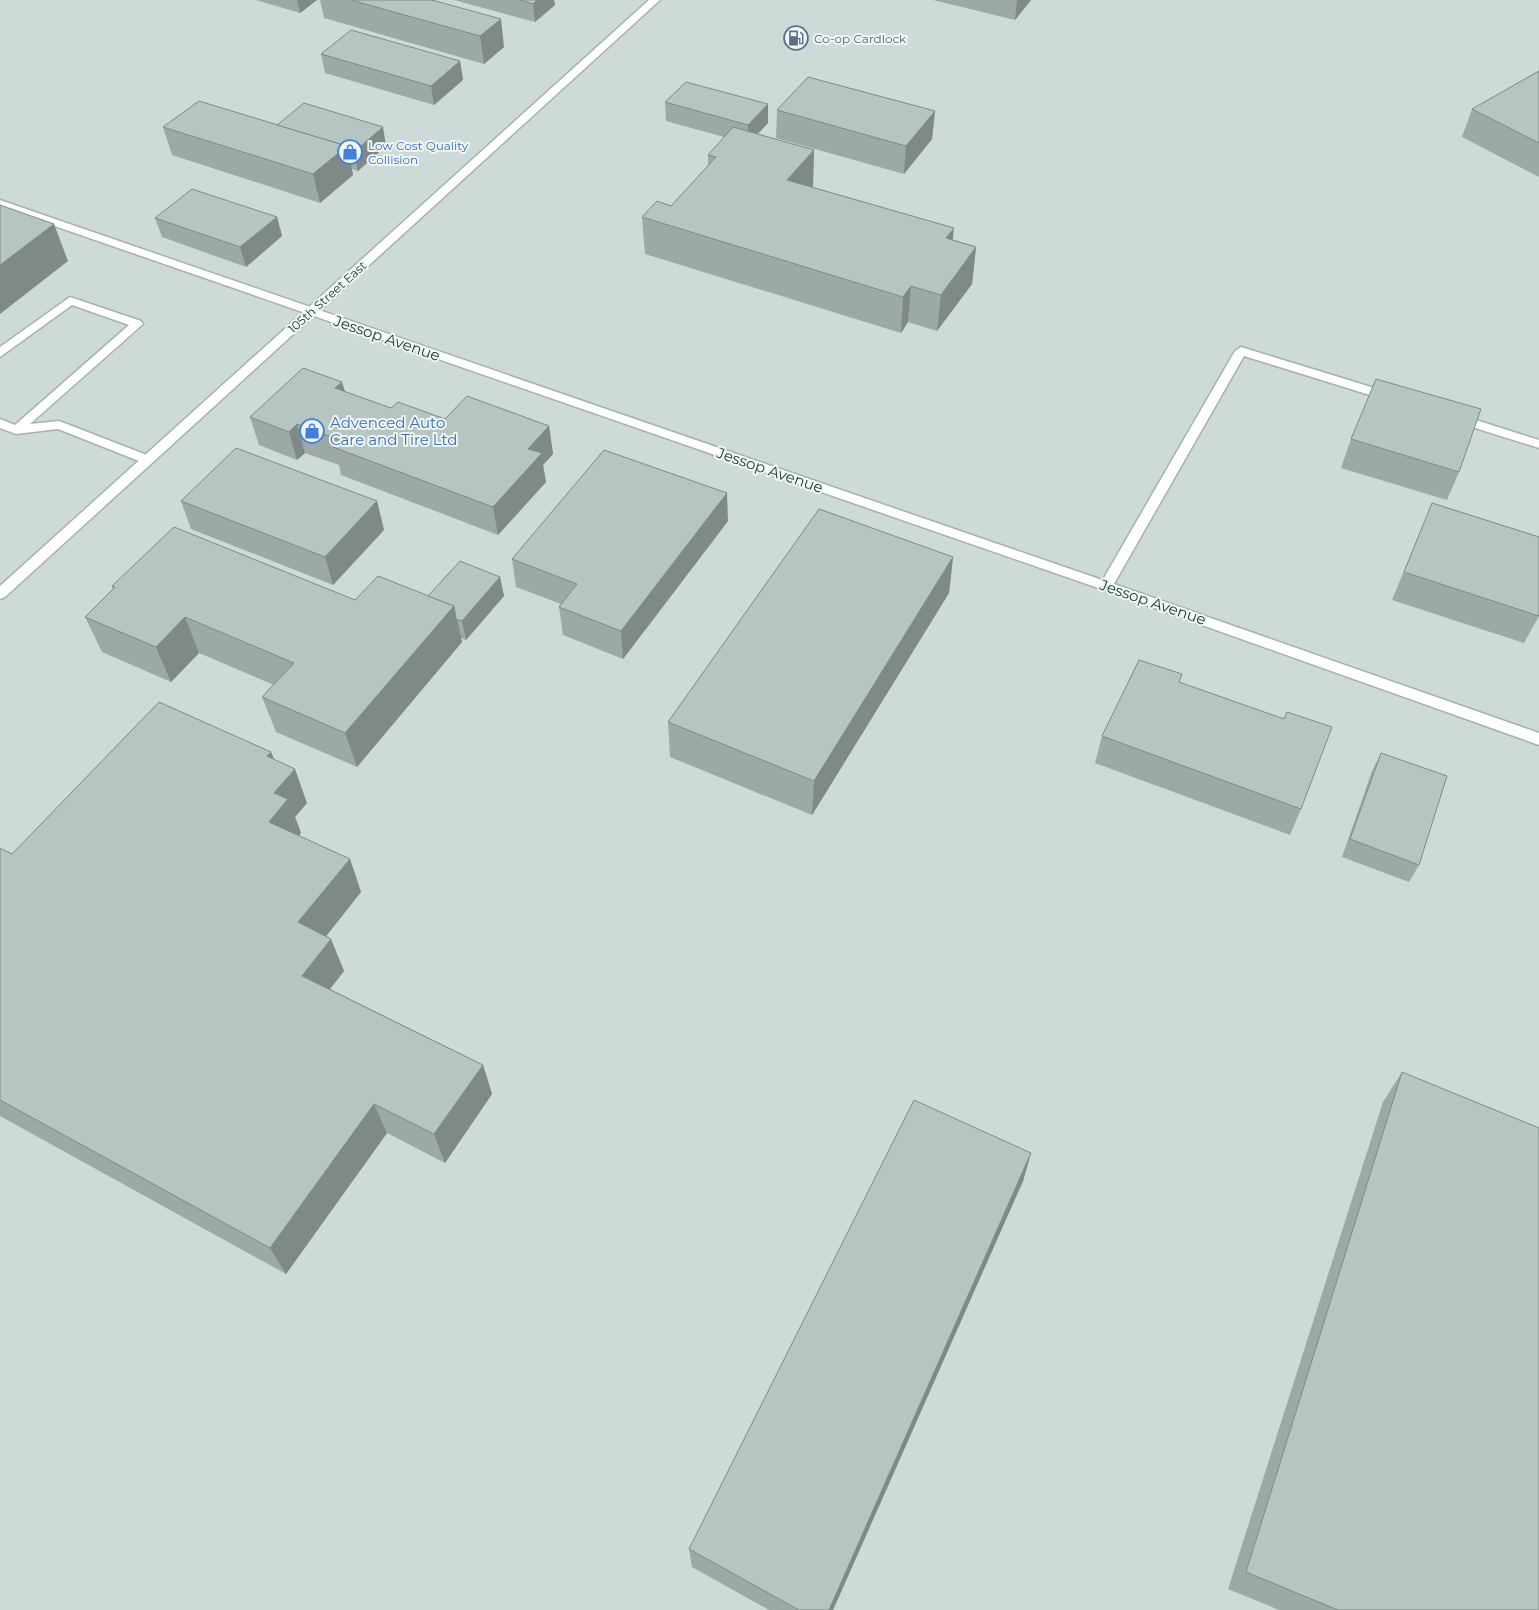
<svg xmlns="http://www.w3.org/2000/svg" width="1539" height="1610" font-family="Montserrat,sans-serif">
  <rect width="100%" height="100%" fill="#e0ebe8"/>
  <!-- built -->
  <rect fill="#cedad8" x="0" y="0" width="1539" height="1610"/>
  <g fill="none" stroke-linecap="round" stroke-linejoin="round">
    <!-- service casing -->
    <g stroke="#a3b2b0" stroke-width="3">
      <g id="service">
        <polygon points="70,297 141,321 143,324 30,424 59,421 152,457 154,460 152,463 144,463 58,429 16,434 0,428 0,419 15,425 129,325 72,305 0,357 0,347"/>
        <polygon points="1241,347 1394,394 1396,397 1394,400 1386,400 1244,356 1111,589 1101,589 1099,586 1101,583 1235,351"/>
        <polygon points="1457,414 1539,440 1539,448 1453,421 1451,418 1453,415"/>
      </g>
    </g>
    <!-- minor casing -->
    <g stroke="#a3b2b0" stroke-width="3">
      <polygon id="minor" points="0,200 1111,583 1539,733 1539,745 1101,589 0,207"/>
    </g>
    <!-- tertiary casing -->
    <g stroke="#a3b2b0" stroke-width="3">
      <polygon id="tertiary" points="649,0 660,0 5,597 0,599 0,586"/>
    </g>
    <!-- service -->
    <use href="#service" fill="#fff" fill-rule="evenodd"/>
    <!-- minor -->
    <use href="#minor" fill="#fff" fill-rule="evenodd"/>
    <!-- tertiary -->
    <use href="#tertiary" fill="#fff" fill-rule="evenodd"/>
  </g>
  <!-- wall -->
  <g fill="#9ca9a7">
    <polygon points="256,0 317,0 300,13"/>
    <polygon points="320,0 432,0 504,47 484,64 324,18"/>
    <polygon points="454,0 554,0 555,5 535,22"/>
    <polygon points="933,0 1031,0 1015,20"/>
    <polygon points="321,54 460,61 463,80 434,105 325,73"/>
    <polygon points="1539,71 1539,177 1462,137 1472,109"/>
    <polygon points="665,102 768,123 758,134 814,150 813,186 812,187 953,240 976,247 972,284 937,331 908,322 901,333 645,254 642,217 671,206 708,166 708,155 724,137 666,121"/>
    <polygon points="777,110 935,111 932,139 904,174 776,138"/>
    <polygon points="277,125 386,146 358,171 352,169 353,175 320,203 172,155 163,127"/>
    <polygon points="277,217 282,236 246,267 162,237 155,218"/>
    <polygon points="342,382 345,392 391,408 445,419 549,426 553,454 543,465 546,482 498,535 341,475 339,465 305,453 297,460 259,445 250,417"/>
    <polygon points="1351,439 1459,472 1447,500 1341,468"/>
    <polygon points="181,501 377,501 384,530 333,585 191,529"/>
    <polygon points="1432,503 1539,537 1539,616 1524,643 1392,600"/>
    <polygon points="728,521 623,659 563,635 559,607 561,604 516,587 512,559"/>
    <polygon points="953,557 949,593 812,815 670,757 668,722"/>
    <polygon points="500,577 504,596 466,640 461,638 462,642 357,767 276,732 262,697 274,685 199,653 171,682 102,652 85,617 113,589 112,586 355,600 428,596"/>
    <polygon points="1180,683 1301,809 1290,835 1095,763 1102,736"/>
    <polygon points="271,752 274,759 307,803 295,817 301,833 299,836 350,859 361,892 326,936 344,971 330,989 483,1065 492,1094 445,1163 387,1133 286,1274 0,1116 0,848 12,854"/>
    <polygon points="1381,753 1419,865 1409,882 1342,857 1372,771"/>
    <polygon points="1402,1072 1539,1610 1279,1610 1228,1589 1383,1102"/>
    <polygon points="1031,1153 1023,1181 833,1610 769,1610 692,1567 689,1549"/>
  </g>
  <!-- shaded-wall -->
  <g fill="#7f8a88">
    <polygon points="297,0 317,0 300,13"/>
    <polygon points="537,0 554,0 555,5 535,22 533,4"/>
    <polygon points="1017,0 1031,0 1015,20"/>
    <polygon points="501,19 504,47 484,64 480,36"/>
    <polygon points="460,61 463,80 434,105 431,86"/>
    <polygon points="768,104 768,123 748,144 748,125"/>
    <polygon points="935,111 932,139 904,174 906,146"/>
    <polygon points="383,127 386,146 358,171 354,152"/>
    <polygon points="347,146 353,175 320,203 313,174"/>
    <polygon points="814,150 813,186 787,217 787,180"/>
    <polygon points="277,217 282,236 246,267 240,247"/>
    <polygon points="54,224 68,261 0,314 0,265"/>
    <polygon points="954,228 950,265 946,238"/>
    <polygon points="976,247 972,284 937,331 941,295"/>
    <polygon points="911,286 908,322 901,333 903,297"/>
    <polygon points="342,382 350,410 335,388"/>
    <polygon points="297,424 305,453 297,460 289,432"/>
    <polygon points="549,426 553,454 543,465 546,482 498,535 493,507 528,449"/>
    <polygon points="727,493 728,521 623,659 621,631"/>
    <polygon points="377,501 384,530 333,585 325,557"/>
    <polygon points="953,557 949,593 812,815 814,781"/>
    <polygon points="500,577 504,596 466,640 462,621"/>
    <polygon points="454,606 462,642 357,767 345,733"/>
    <polygon points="185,617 199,653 171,682 156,647"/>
    <polygon points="271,752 283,783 295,769 307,803 295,817 301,833 283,855 269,822 274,793 267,756"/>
    <polygon points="350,859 361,892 312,954 298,922"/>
    <polygon points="331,939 344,971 316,1007 302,976"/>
    <polygon points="483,1065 492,1094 445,1163 434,1134"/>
    <polygon points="374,1104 387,1133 286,1274 270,1248"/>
    <polygon points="1031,1153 1023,1181 833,1610 829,1610"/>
  </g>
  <!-- building -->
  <g fill="#b5c5c2" stroke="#7f8a88">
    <polygon points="351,0 432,0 501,19 480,36"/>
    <polygon points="520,0 537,0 533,4"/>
    <polygon points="351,30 460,61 431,86 321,54"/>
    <polygon points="1539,71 1539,143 1472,109"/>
    <polygon points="808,77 935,111 906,146 777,110"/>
    <polygon points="686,82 768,104 748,125 665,102"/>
    <polygon points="199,101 347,146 313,174 163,127"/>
    <polygon points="304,103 383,127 354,152 348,150 347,146 277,125"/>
    <polygon points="733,127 814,150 787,180 954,228 946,238 976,247 941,295 911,286 903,297 642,217 657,201 671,206 716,157 708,155"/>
    <polygon points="192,189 277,217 240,247 155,218"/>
    <polygon points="0,205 54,224 0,265"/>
    <polygon points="303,368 342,382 335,388 391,408 398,402 445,419 467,396 549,426 528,449 542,453 493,507 333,447 340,440 297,424 289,432 250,417"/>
    <polygon points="1376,379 1481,409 1459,472 1351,439"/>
    <polygon points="236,448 377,501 325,557 181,501"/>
    <polygon points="604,450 727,493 621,631 559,607 577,584 512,559"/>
    <polygon points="1432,503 1539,537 1539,616 1404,572"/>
    <polygon points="819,509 953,557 814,781 668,722"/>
    <polygon points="174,527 355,600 378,576 454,606 345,733 262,697 294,663 185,617 156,647 85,617 115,587 112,586"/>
    <polygon points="460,561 500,577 462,621 456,619 454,606 428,596"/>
    <polygon points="1139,660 1182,674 1179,682 1284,719 1287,712 1332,727 1301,809 1102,736"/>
    <polygon points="159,702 271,752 267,756 295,769 274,793 288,799 269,822 350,859 298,922 331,939 302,976 483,1065 434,1134 374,1104 270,1248 0,1100 0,848 12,854"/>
    <polygon points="1381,753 1447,776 1419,865 1350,839"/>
    <polygon points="1402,1072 1539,1128 1539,1610 1338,1610 1246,1572"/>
    <polygon points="914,1100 1031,1153 829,1610 799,1610 689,1549"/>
  </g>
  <!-- icons -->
  <defs>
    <g id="fuel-ring" transform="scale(1.25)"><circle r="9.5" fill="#f0f7f5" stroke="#5c6f8a" stroke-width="1.5"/><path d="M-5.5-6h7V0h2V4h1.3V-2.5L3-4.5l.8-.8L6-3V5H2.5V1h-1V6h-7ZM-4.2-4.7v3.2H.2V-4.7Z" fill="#5c6f8a"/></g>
    <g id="shop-ring" transform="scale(1.25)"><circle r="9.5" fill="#f0f7f5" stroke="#3f7fe0" stroke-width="1.5"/><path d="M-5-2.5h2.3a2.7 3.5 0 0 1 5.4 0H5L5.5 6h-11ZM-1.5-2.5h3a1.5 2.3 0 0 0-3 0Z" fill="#3f7fe0"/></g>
  </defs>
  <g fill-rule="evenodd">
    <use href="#fuel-ring" x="796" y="38"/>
    <use href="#shop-ring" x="350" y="152"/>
    <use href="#shop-ring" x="312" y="431"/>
  </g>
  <g text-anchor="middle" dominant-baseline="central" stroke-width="4" stroke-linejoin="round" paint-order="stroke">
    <!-- far-service labels -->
    <g font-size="12" fill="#4e5e75" stroke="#f0f7f5" text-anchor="start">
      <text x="814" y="38">Co-op Cardlock</text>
    </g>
    <!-- far-shop labels -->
    <g font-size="12" fill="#366cbe" stroke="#f0f7f5" text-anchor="start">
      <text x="368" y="145">Low Cost Quality<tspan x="368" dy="14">Collision</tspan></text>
    </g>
    <!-- far-street labels -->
    <g font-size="12" fill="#213a3a" stroke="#f0f7f5">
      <text transform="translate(327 297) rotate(-42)">105th Street East</text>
    </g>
    <!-- street labels -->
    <g font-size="15" fill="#213a3a" stroke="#f0f7f5">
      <text transform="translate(387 338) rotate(19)">Jessop Avenue</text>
      <text transform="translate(770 470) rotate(19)">Jessop Avenue</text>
      <text transform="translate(1153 602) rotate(19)">Jessop Avenue</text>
    </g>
    <!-- shop labels -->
    <g font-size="15" fill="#366cbe" stroke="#f0f7f5" text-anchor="start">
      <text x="330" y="422">Advenced Auto<tspan x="330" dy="17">Care and Tire Ltd</tspan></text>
    </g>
  </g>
</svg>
